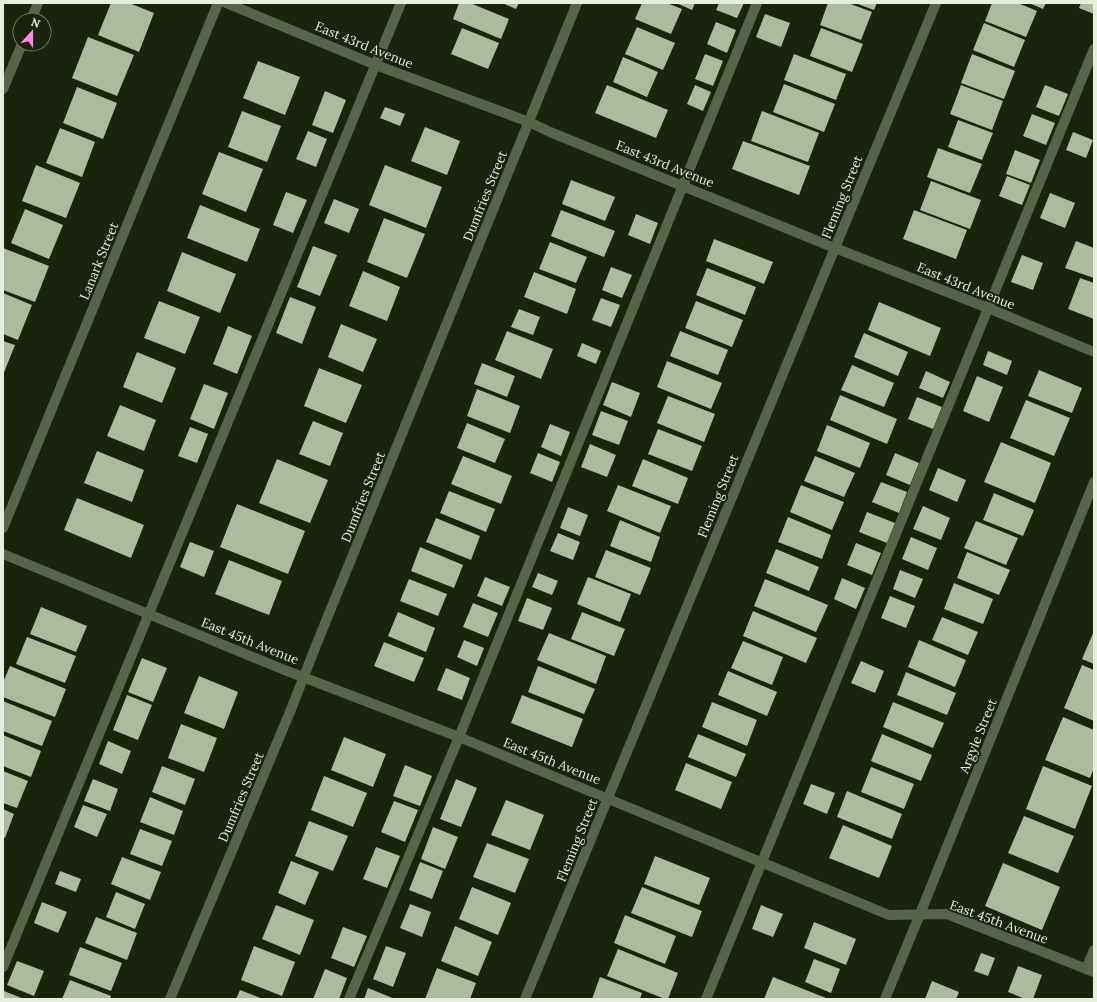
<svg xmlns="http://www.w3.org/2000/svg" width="1097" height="1002" font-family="Lora,serif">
  <rect width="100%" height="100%" fill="#1a240c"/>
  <!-- building -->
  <g fill="#acba9d">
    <polygon points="111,3 129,3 154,13 139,52 98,35"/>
    <polygon points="459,3 470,3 509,19 501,39 453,19"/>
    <polygon points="502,3 519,3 516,9"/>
    <polygon points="642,3 667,3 682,9 671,34 635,19"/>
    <polygon points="676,3 695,3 692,10"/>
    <polygon points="719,3 744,3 737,18 716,10"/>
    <polygon points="828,3 848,3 872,12 861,40 820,25"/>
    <polygon points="855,3 877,3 874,10"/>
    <polygon points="992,3 1018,3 1037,11 1026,37 985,21"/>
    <polygon points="1029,3 1046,3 1043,9"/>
    <polygon points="1081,3 1094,3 1094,14 1079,8"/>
    <polygon points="765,14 790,23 781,47 756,37"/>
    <polygon points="716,22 736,30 727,53 707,44"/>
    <polygon points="984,23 1025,40 1014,67 973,50"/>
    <polygon points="637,27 675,43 663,70 625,54"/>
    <polygon points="462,28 499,43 488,69 451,54"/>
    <polygon points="821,28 863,44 852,72 810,56"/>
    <polygon points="88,37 134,55 117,96 72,78"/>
    <polygon points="705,54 723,61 713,86 695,79"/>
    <polygon points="794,54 846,74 836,100 784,80"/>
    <polygon points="972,54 1015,71 1004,99 961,83"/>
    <polygon points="623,57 658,72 647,97 613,82"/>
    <polygon points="258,61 300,77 285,115 243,98"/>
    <polygon points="784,84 835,104 824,132 773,112"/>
    <polygon points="607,85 668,110 656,138 595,113"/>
    <polygon points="695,85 711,92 703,111 687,104"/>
    <polygon points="961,85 1003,101 992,130 950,114"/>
    <polygon points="1045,85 1068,94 1059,116 1036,107"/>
    <polygon points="77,87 117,103 103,139 63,123"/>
    <polygon points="325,91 346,100 333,133 312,125"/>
    <polygon points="385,107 405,114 400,126 380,118"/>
    <polygon points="242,111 281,126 267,162 228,147"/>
    <polygon points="762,111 819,133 808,162 751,141"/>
    <polygon points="1032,114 1055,123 1046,145 1023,136"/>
    <polygon points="958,120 993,133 982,160 948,147"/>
    <polygon points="425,127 460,141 447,175 411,161"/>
    <polygon points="60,128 95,142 82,177 46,163"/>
    <polygon points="308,131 327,139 316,167 296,159"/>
    <polygon points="1073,132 1093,140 1086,158 1066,150"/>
    <polygon points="743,141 810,166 799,195 732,169"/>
    <polygon points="938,148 982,164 970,193 927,177"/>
    <polygon points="1015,150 1040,160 1031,183 1006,174"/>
    <polygon points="219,152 263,169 246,212 202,194"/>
    <polygon points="36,165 80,183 66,218 22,201"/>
    <polygon points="385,165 442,187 426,228 369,205"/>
    <polygon points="1007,176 1030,185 1022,205 999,196"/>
    <polygon points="571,180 615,197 605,221 562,204"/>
    <polygon points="931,181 981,200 970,229 920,210"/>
    <polygon points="286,192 307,200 293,233 273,225"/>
    <polygon points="1050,193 1075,203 1065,228 1040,218"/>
    <polygon points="334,199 359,209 349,233 324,223"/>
    <polygon points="200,205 260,229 247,262 187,238"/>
    <polygon points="25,209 63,225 49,259 11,243"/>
    <polygon points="561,210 615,231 604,257 551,236"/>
    <polygon points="914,210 967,230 956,259 903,239"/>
    <polygon points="636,214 658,223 650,244 628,235"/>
    <polygon points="384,218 425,234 407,278 367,262"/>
    <polygon points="714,239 773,262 764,284 706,261"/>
    <polygon points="1076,241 1094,248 1094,278 1065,268"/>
    <polygon points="550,242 587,257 576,283 539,269"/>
    <polygon points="313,246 337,255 320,296 297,287"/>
    <polygon points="3,248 49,266 35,302 3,290"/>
    <polygon points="182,252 236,274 220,313 167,291"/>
    <polygon points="1022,255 1043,263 1033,290 1011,282"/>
    <polygon points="611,267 632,275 622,298 602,290"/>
    <polygon points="707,268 756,287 745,315 696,295"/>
    <polygon points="363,271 400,287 387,321 349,306"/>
    <polygon points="534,272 576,289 567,314 524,297"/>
    <polygon points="1080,278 1094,283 1094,319 1068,309"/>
    <polygon points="3,293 32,305 18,340 3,334"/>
    <polygon points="290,297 316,307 302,344 276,333"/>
    <polygon points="601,298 620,305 611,327 592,320"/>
    <polygon points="159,301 200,317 185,354 144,338"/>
    <polygon points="696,301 743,320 732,347 685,328"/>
    <polygon points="879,302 941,328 930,356 868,330"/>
    <polygon points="519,309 540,317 533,335 511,327"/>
    <polygon points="341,324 377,339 363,372 328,357"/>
    <polygon points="228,326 252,336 237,374 213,364"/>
    <polygon points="507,331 553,349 541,379 495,360"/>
    <polygon points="680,331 728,350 718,375 670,356"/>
    <polygon points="864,333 908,352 898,376 854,357"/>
    <polygon points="3,341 15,345 3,375"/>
    <polygon points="582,343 601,351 596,364 577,356"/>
    <polygon points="988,351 1012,361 1007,375 983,365"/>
    <polygon points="137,352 176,368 162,403 123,387"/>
    <polygon points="667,361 722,383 711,409 657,387"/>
    <polygon points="482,363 515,376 507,397 474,384"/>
    <polygon points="852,365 894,383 884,407 841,390"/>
    <polygon points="319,368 362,385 346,423 304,406"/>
    <polygon points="1039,370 1082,388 1072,413 1028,396"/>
    <polygon points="926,371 950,382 943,398 919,388"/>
    <polygon points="977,376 1003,387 989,422 963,411"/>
    <polygon points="612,382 640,393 631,417 603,405"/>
    <polygon points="204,384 228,393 214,429 190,419"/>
    <polygon points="477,389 520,406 510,433 467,416"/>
    <polygon points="840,395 897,419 887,444 830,420"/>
    <polygon points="668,396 715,414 704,442 657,423"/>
    <polygon points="917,397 942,407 933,429 908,419"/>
    <polygon points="1026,400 1070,418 1054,456 1010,438"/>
    <polygon points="120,405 156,420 144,451 107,436"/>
    <polygon points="601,411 628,421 619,445 592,435"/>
    <polygon points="313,421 343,433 330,466 299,454"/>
    <polygon points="467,423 505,439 495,463 457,448"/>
    <polygon points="550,424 570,432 561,456 541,447"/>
    <polygon points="827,425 870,443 860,468 817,451"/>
    <polygon points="190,427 208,434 197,463 178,456"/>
    <polygon points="658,429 702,446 692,471 648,454"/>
    <polygon points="1001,442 1051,463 1035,503 984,482"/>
    <polygon points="590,444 616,455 607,477 581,467"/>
    <polygon points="97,451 144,470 132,502 84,483"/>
    <polygon points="538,453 560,462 552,482 530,473"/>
    <polygon points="895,453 919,463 910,485 886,475"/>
    <polygon points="463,456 512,476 501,504 451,484"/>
    <polygon points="815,456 855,473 844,497 804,481"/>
    <polygon points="277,459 328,480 310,523 259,503"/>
    <polygon points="643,459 688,478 678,504 632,486"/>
    <polygon points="938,468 966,480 957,502 929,490"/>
    <polygon points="881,482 907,492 899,513 872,502"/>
    <polygon points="618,485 671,506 660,533 607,511"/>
    <polygon points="801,485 844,502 832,530 790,512"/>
    <polygon points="449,491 495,509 486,532 440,513"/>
    <polygon points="994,493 1034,510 1023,536 983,520"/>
    <polygon points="77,498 144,525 131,558 64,530"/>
    <polygon points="237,504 305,531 288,574 220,547"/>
    <polygon points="923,506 950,518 941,540 913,529"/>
    <polygon points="568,507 588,515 580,536 560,528"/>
    <polygon points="867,512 895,523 887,543 859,532"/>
    <polygon points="788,517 831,535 822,559 778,542"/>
    <polygon points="436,518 480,536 471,560 426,542"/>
    <polygon points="620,520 660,537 651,562 610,546"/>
    <polygon points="976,521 1018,538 1006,565 964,548"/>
    <polygon points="558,533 580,542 573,560 550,551"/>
    <polygon points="911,537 937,548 928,570 902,559"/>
    <polygon points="190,542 214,551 204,577 180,567"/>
    <polygon points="856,543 881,553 872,575 847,565"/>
    <polygon points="420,547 463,565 454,588 411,571"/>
    <polygon points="776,549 819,567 809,591 766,573"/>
    <polygon points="606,550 651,568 640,595 595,577"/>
    <polygon points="967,552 1010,570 999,595 957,578"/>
    <polygon points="229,560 282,581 269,615 215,594"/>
    <polygon points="900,570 923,579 915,598 893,589"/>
    <polygon points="538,573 558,581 552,595 532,587"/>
    <polygon points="485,577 510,587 502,606 477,596"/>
    <polygon points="588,577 631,594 620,622 577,604"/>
    <polygon points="842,578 865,588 856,609 834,599"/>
    <polygon points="409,579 447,594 438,616 400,601"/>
    <polygon points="765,579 828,605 816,632 754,606"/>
    <polygon points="954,583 993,599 983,624 944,609"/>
    <polygon points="890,596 915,606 906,628 881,618"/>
    <polygon points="527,598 552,608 543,630 518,621"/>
    <polygon points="473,603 498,613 488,637 463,627"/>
    <polygon points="41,607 87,626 76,652 30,634"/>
    <polygon points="753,611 817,638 806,663 743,636"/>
    <polygon points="398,612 435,628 426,652 388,636"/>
    <polygon points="582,612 625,629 614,656 571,639"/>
    <polygon points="942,617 978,632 968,655 932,640"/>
    <polygon points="1094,631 1094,664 1082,659"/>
    <polygon points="549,633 606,656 596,684 537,660"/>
    <polygon points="27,637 76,656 65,683 16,664"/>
    <polygon points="464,640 484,648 477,666 457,657"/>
    <polygon points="919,640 966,660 955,687 908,667"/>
    <polygon points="743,641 783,657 772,685 731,668"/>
    <polygon points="384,642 424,658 414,682 374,666"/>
    <polygon points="142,658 167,668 153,702 128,692"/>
    <polygon points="861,661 884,671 875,693 851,683"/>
    <polygon points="1082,665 1094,670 1094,721 1064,708"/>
    <polygon points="10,666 66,689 55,717 3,697 3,682"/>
    <polygon points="538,666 595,689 584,714 528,692"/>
    <polygon points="446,668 470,678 462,700 437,690"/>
    <polygon points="728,671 777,692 767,716 718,695"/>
    <polygon points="906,672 956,693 947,715 897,695"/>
    <polygon points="199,676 238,692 224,729 184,713"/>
    <polygon points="127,695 152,705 138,740 113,730"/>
    <polygon points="522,695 583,719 572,747 511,723"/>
    <polygon points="3,701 52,721 42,746 3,731"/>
    <polygon points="712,702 757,720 747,746 702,727"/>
    <polygon points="893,702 944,723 933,748 883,727"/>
    <polygon points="1063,717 1094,730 1094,768 1090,778 1045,760"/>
    <polygon points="181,724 217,738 204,772 168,758"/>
    <polygon points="698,734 746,754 736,777 688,757"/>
    <polygon points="882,734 932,755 921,781 871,761"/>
    <polygon points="3,735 41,751 31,777 3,766"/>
    <polygon points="344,737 386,754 373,787 331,770"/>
    <polygon points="108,741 131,751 122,774 99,764"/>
    <polygon points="686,763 732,782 721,809 675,790"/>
    <polygon points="405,765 432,776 420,806 393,796"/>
    <polygon points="162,766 195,779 185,805 152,792"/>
    <polygon points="1043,766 1092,786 1075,829 1026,809"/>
    <polygon points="871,767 914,784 904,809 861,792"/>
    <polygon points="3,771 28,781 17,808 3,803"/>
    <polygon points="324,776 367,793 353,827 311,810"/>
    <polygon points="93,779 118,789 110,811 84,801"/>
    <polygon points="456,779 477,788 461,827 440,819"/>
    <polygon points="811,784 835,793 827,814 803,804"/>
    <polygon points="847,791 902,814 892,839 837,817"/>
    <polygon points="150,797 183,811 174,835 140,822"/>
    <polygon points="506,800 544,815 530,850 491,835"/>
    <polygon points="394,801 418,810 405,842 381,832"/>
    <polygon points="83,805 107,814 97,837 74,827"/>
    <polygon points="3,809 14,814 5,838 3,837"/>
    <polygon points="1024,816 1074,836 1058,873 1008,853"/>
    <polygon points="309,821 348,836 333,871 295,856"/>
    <polygon points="843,825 892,846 879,878 829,858"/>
    <polygon points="433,827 458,837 445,869 421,859"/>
    <polygon points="140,829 172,841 162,866 130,854"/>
    <polygon points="487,843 529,859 515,893 473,877"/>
    <polygon points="376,847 400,856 387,888 363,879"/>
    <polygon points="655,856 710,878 699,905 644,884"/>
    <polygon points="122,857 161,872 150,900 111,884"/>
    <polygon points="291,861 319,872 305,905 278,893"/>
    <polygon points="420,862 443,871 432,899 409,890"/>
    <polygon points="1003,863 1060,887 1042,930 985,906"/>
    <polygon points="60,871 81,879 76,892 55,884"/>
    <polygon points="472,887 511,903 498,935 459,919"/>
    <polygon points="642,887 702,911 692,937 631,913"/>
    <polygon points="116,892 145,904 135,929 106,917"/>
    <polygon points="42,902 67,912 58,933 34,923"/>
    <polygon points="410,904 431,912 422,937 400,928"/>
    <polygon points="276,905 314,920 300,955 262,939"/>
    <polygon points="761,905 783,914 773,937 752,929"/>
    <polygon points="625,915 676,936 665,964 614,943"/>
    <polygon points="96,917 137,933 127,960 85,943"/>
    <polygon points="814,922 856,939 846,965 804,948"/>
    <polygon points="455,926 492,942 478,976 441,961"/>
    <polygon points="343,927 367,936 354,967 331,958"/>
    <polygon points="254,946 295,962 282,996 241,980"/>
    <polygon points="386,946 406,953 393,987 373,979"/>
    <polygon points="80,947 122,963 111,991 69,975"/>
    <polygon points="618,949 678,973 668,999 665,999 607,976"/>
    <polygon points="981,953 995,958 988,976 974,971"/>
    <polygon points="814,959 840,969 831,993 805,982"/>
    <polygon points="17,961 44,971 34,996 7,985"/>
    <polygon points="1018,966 1042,975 1033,999 1025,999 1008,992"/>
    <polygon points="437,968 476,983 470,999 425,999"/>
    <polygon points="325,969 347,978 339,999 313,999"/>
    <polygon points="600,977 642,993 640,999 592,999"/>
    <polygon points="773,977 826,998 826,999 764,999"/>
    <polygon points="70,980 111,996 110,999 62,999"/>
    <polygon points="932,981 959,992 956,999 925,999"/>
    <polygon points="368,988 395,999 364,999"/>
    <polygon points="240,990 263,999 236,999"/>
    <polygon points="4,991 24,999 3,999"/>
  </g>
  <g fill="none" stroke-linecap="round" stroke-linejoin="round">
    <!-- service -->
    <g stroke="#57644a" stroke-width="10">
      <polyline points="31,20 38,3"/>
      <polyline points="3,89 22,44"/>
      <polyline points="3,967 401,3"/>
      <polyline points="1086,969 1094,950"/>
      <polyline points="349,999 459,737 757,3"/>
      <polyline points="706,999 1094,49"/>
    </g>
    <!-- minor -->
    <g stroke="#57644a" stroke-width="10">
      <polyline points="226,3 376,65 529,122 550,132 835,248 988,308 1094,352"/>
      <polyline points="3,528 218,3"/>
      <polyline points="3,554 282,669 459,737 577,786 889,915 947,914 1094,972"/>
      <polyline points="170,999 292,707 315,648 577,3"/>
      <polyline points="525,999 936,3"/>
      <polyline points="885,999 920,914 1094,482"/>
    </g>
  </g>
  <g text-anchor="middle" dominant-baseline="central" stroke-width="4" stroke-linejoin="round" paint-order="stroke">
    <!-- street labels -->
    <g font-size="13" fill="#e7eedf" stroke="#1a240c">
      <text transform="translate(364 45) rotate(22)">East 43rd Avenue</text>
      <text transform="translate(665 164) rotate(22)">East 43rd Avenue</text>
      <text transform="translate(485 196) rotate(-68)">Dumfries Street</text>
      <text transform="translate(842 197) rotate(-68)">Fleming Street</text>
      <text transform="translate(99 261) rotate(-68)">Lanark Street</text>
      <text transform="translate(966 286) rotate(22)">East 43rd Avenue</text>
      <text transform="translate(718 496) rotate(-68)">Fleming Street</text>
      <text transform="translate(363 497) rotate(-68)">Dumfries Street</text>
      <text transform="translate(250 641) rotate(22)">East 45th Avenue</text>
      <text transform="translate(978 736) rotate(-68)">Argyle Street</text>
      <text transform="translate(552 761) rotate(22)">East 45th Avenue</text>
      <text transform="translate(241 797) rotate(-67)">Dumfries Street</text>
      <text transform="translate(577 840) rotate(-68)">Fleming Street</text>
      <text transform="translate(999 922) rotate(20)">East 45th Avenue</text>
    </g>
  </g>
  <!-- border -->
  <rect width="1097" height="1002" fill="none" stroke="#e7eedf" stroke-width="8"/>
  <!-- north arrow -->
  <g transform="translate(32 32) rotate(21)"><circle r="19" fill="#1a240c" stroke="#6c7560"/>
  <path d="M0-3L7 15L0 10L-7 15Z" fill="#f888eb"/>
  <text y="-6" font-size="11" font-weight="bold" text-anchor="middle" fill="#e7eedf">N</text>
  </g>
</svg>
